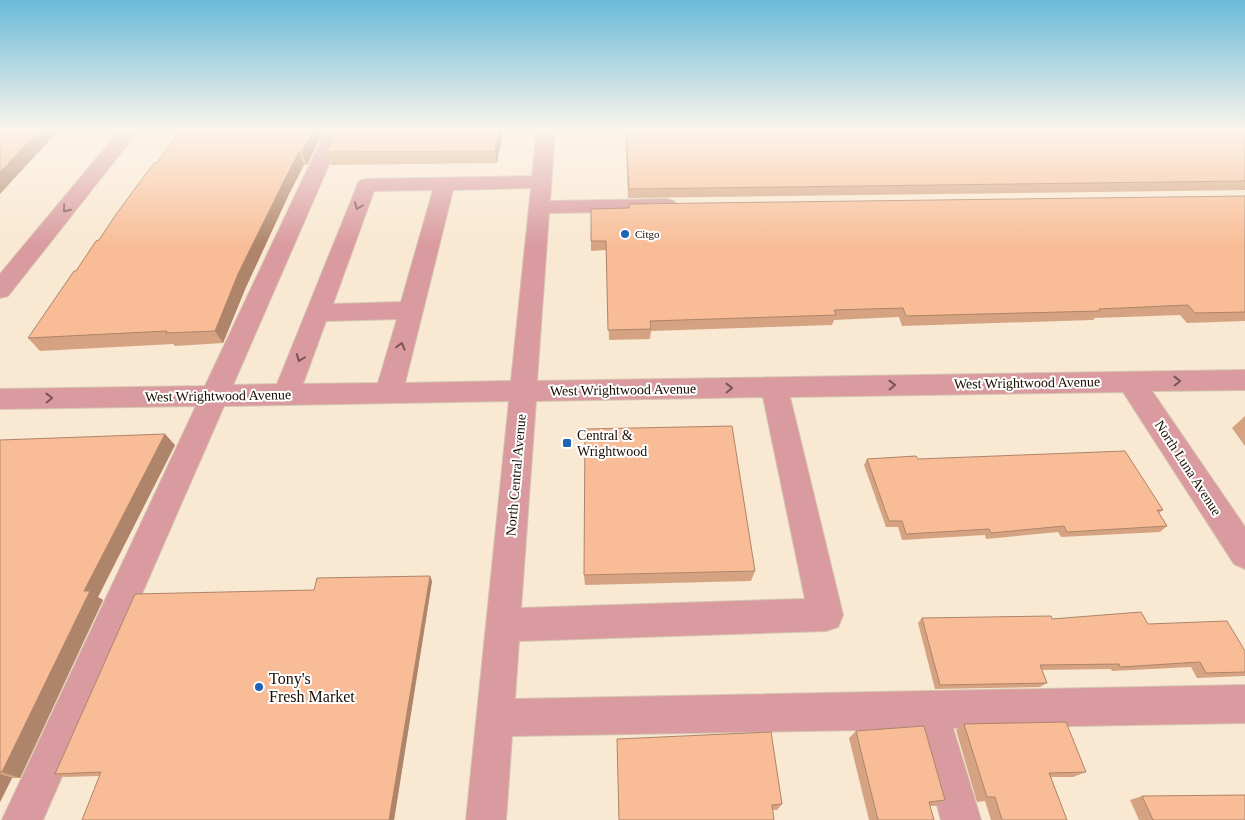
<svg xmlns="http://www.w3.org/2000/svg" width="1245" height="820" font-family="'Times New Roman',serif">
  <rect width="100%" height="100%" fill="#f9e8d2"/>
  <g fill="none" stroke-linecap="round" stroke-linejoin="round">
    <!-- minor casing -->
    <g stroke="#d5c5b0" stroke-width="2">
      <g id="minor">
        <polygon points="120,130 139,130 8,296 0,298 0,274"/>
        <path d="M326,130H344L233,385L277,384L359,181L366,179L532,176L537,130H555L550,201L667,199L674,201L677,205L674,209L667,211L549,213L537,381L1245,370V390L1152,391L1245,527V569L1234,564L1123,392L790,397L843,615L838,627L826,631L519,641L515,699L1245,685V723L953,728L981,820H941L916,729L512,736L506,820H466L509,401L224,406L43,820H2L196,406L0,409V389L205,386ZM531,188L511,381L405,383L453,190ZM433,190L401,302L333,304L374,191ZM397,319L378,383L303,384L326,321ZM763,397L805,599L521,608L536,401Z"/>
      </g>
    </g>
    <!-- minor -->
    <use href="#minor" fill="#d99b9f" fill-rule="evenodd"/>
  </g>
  <!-- wall -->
  <g fill="#d5a382">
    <polygon points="324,130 307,165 304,165 290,192 246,287 223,343 175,346 173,344 40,351 28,338 157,163"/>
    <polygon points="336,130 503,130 497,163 331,165 326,152"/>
    <polygon points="625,130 1245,130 1245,190 628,198"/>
    <polygon points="1245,196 1245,321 1187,323 1180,315 1095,318 1093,320 902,326 899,317 834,320 832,325 651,331 650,339 609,340 606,250 591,251 591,241"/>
    <polygon points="1245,416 1245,446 1232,428"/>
    <polygon points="0,440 175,445 98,597 103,600 20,778 12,778 0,802"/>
    <polygon points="867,459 918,459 1163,510 1159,513 1167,526 1160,532 1061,537 1058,532 986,539 985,535 902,540 898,527 886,527 864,465"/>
    <polygon points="755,571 751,581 585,585 584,575"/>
    <polygon points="432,581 394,820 82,820 100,776 64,777 55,774 314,590"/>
    <polygon points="922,618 1052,619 1148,624 1245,651 1245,676 1197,678 1191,667 1112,671 1111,669 1042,670 1047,683 1040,687 935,689 918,623"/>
    <polygon points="964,724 1086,772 1073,777 1051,777 1067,820 991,820 985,801 977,802 956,730"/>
    <polygon points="856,731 945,800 935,806 930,806 934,820 869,820 849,738"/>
    <polygon points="617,739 782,804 777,810 772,810"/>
    <polygon points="1142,796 1245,820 1139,820 1130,800"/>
  </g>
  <!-- shaded-wall -->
  <g fill="#ae846a">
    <polygon points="40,130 59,130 0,194 0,172"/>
    <polygon points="313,130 324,130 307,165 302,152"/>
    <polygon points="499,130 503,130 497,163 495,151"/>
    <polygon points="299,152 304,165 290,192 246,287 223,343 215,331 238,274 285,179"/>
    <polygon points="165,434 175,445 98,597 103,600 20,778 2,772 84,591"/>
    <polygon points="430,576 432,581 394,820 389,820"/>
    <polygon points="0,774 12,778 0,802"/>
  </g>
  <!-- building -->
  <g fill="#f8bd97" stroke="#ae846a">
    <polygon points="0,130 40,130 0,172"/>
    <polygon points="180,130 313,130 302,152 299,152 285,179 238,274 215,331 166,333 167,331 28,338 74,271 76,271 96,241 99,240 117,213 154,163 157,163"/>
    <polygon points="336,130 499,130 495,151 326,152"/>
    <polygon points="626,130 1245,130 1245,181 629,189"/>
    <polygon points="1245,196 1245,312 1195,313 1188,305 1099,309 1100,311 906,316 903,308 834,310 836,315 650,321 651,329 608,330 606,241 591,241 591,209 629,208 629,204"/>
    <polygon points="732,426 755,571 584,575 585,429"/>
    <polygon points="165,434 84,591 90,591 2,772 0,772 0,440"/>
    <polygon points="1125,451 1163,510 1157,510 1167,526 1067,532 1064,526 991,533 989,529 906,534 902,521 889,521 867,459 916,456 918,459"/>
    <polygon points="430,576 389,820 82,820 101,772 55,774 135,594 314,590 317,578"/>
    <polygon points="1141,612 1148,624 1227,621 1245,651 1245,672 1206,673 1200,662 1120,667 1119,664 1040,665 1047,683 940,685 922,618 1051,616 1052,619"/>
    <polygon points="1066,722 1086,772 1049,773 1067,820 1002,820 995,797 987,797 964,724"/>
    <polygon points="924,726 945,800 929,802 934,820 878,820 856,731"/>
    <polygon points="771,732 782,804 772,805 774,820 619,820 617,739"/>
    <polygon points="1245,795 1245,820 1153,820 1142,796"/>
  </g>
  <!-- one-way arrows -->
  <defs><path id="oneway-chevron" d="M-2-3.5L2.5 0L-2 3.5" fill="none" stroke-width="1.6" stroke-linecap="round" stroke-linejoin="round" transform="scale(1.25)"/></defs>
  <g stroke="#7a5450">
    <use href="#oneway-chevron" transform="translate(358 206) rotate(111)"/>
    <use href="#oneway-chevron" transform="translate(66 209) rotate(129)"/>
    <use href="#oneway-chevron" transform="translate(401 346) rotate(-75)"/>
    <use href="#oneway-chevron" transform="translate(300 358) rotate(111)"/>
    <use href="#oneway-chevron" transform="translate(1177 381) rotate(-1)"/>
    <use href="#oneway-chevron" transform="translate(892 385) rotate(-1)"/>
    <use href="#oneway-chevron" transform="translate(729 388) rotate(-1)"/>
    <use href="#oneway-chevron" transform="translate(49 398) rotate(-1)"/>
  </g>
  <!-- sky -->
  <linearGradient id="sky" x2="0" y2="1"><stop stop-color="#69bad9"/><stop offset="0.53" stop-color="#fcf5eb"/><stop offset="1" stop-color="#fcf5eb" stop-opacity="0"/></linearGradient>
  <rect width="1245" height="245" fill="url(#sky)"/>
  <!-- markers -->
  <g fill="#1e65b5" stroke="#fff" stroke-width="2">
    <circle cx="625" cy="234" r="5"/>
    <rect x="562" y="438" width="10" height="10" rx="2.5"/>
    <circle cx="259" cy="687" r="5"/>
  </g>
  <g text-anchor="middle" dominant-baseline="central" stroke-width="4" stroke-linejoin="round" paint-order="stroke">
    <!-- far-poi labels -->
    <g font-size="11" fill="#1a0c00" stroke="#fff" text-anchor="start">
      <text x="635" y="234">Citgo</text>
    </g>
    <!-- street labels -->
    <g font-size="14" fill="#1a0c00" stroke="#fff">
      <text transform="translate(1027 383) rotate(-1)">West Wrightwood Avenue</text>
      <text transform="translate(623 390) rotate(-1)">West Wrightwood Avenue</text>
      <text transform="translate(218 396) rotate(-1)">West Wrightwood Avenue</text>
      <text transform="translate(1188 468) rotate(57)">North Luna Avenue</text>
      <text transform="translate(516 475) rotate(-85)">North Central Avenue</text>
    </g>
    <!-- poi labels -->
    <g font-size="14" fill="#1a0c00" stroke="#fff" text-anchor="start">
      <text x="577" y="435">Central &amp;<tspan x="577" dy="16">Wrightwood</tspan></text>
    </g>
    <!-- near-poi labels -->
    <g font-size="16" fill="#1a0c00" stroke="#fff" text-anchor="start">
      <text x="269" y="678">Tony's<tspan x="269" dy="18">Fresh Market</tspan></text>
    </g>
  </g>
</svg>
